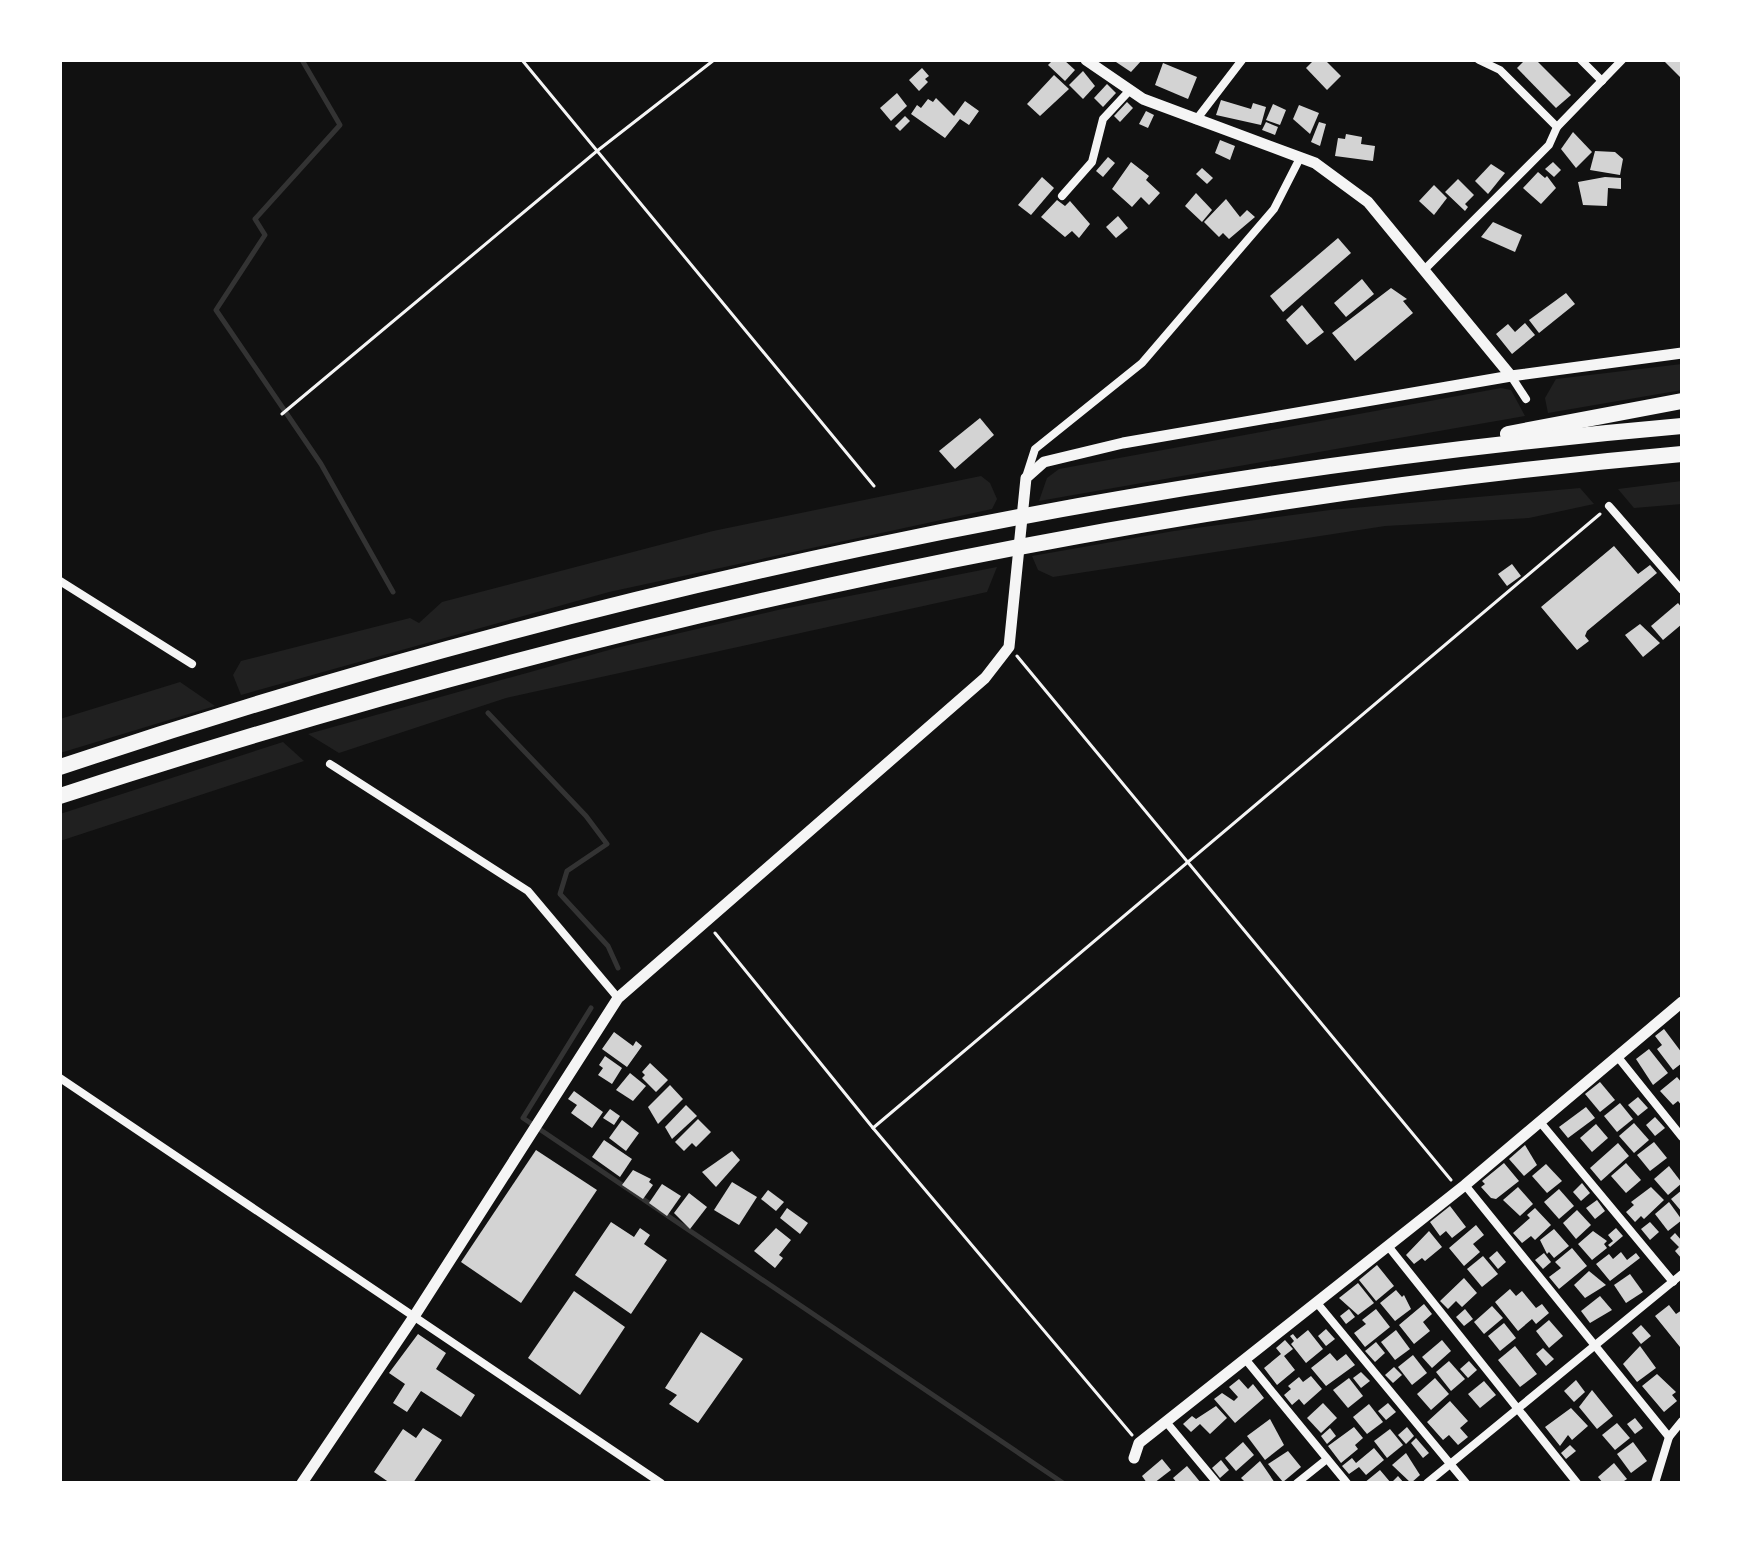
<svg xmlns="http://www.w3.org/2000/svg" width="1742" height="1543" font-family="'Varela Round',sans-serif">
  <rect width="100%" height="100%" fill="#111"/>
  <!-- green -->
  <g fill="#202020">
    <polygon points="1682,364 1682,390 1548,413 1545,398 1556,379"/>
    <polygon points="1501,388 1511,390 1525,416 1039,501 1047,478 1059,469"/>
    <polygon points="981,476 990,483 997,499 992,509 609,592 241,695 233,675 241,661 410,618 419,623 442,602 713,531"/>
    <polygon points="1682,481 1682,504 1634,508 1618,489"/>
    <polygon points="1580,488 1594,504 1529,518 1385,526 1053,577 1038,570 1032,556 1174,531 1330,510"/>
    <polygon points="997,567 987,592 506,698 339,753 308,734 616,648 778,610"/>
    <polygon points="180,682 215,706 60,753 60,719"/>
    <polygon points="283,742 304,761 60,841 60,814"/>
  </g>
  <g fill="none" stroke-linecap="round" stroke-linejoin="round">
    <!-- stream -->
    <g stroke="#333" stroke-width="5">
      <polyline points="302,60 340,125 255,219 265,235 216,310 321,464 393,592"/>
      <polyline points="488,713 586,816 607,844 567,871 560,894 608,946 618,968"/>
      <polyline points="591,1008 523,1118 1063,1483"/>
    </g>
  </g>
  <!-- building -->
  <g fill="#d3d3d3">
    <polygon points="1053,60 1064,60 1075,70 1065,81 1048,65"/>
    <polygon points="1113,60 1142,60 1131,72"/>
    <polygon points="1314,60 1325,60 1341,76 1327,90 1306,68"/>
    <polygon points="1525,60 1536,60 1571,95 1556,108 1517,68"/>
    <polygon points="1663,60 1682,60 1682,79"/>
    <polygon points="1163,63 1197,77 1188,99 1155,85"/>
    <polygon points="922,68 929,76 925,79 928,82 919,91 909,80"/>
    <polygon points="1083,71 1095,86 1083,99 1069,85"/>
    <polygon points="1054,75 1069,89 1040,116 1027,104"/>
    <polygon points="1107,84 1116,93 1103,107 1094,98"/>
    <polygon points="897,93 907,106 891,121 880,108"/>
    <polygon points="936,98 954,116 965,101 979,111 969,125 960,119 945,138 911,114 917,105 921,108 928,99 933,102"/>
    <polygon points="1221,100 1251,109 1253,103 1266,107 1261,125 1216,115"/>
    <polygon points="1127,102 1133,108 1120,122 1114,116"/>
    <polygon points="1273,104 1286,110 1280,125 1266,120"/>
    <polygon points="1299,105 1319,113 1310,134 1293,119"/>
    <polygon points="1146,111 1154,115 1148,128 1139,124"/>
    <polygon points="905,116 910,121 900,131 895,126"/>
    <polygon points="1266,122 1278,127 1275,135 1262,130"/>
    <polygon points="1319,122 1326,124 1320,146 1311,142"/>
    <polygon points="1573,132 1592,152 1576,168 1561,149"/>
    <polygon points="1346,134 1362,137 1361,144 1375,146 1373,161 1335,156 1338,138 1345,139"/>
    <polygon points="1220,140 1235,146 1230,160 1215,153"/>
    <polygon points="1595,151 1615,152 1623,159 1620,175 1590,170"/>
    <polygon points="1108,157 1115,163 1103,177 1096,171"/>
    <polygon points="1131,162 1149,176 1146,180 1160,193 1149,205 1141,197 1132,207 1112,189"/>
    <polygon points="1553,162 1561,170 1554,177 1545,169"/>
    <polygon points="1491,164 1505,173 1488,194 1475,181"/>
    <polygon points="1202,168 1213,178 1207,184 1196,174"/>
    <polygon points="1538,172 1545,178 1547,176 1556,188 1541,204 1523,188"/>
    <polygon points="1042,177 1054,188 1031,215 1018,205"/>
    <polygon points="1605,177 1621,178 1621,189 1608,188 1607,206 1583,205 1578,182"/>
    <polygon points="1458,179 1474,195 1465,204 1468,207 1465,211 1445,192"/>
    <polygon points="1434,185 1447,198 1434,215 1419,201"/>
    <polygon points="1196,193 1212,210 1202,222 1185,206"/>
    <polygon points="1226,199 1240,217 1247,210 1255,217 1229,239 1223,233 1219,237 1204,222"/>
    <polygon points="1057,200 1065,206 1070,201 1090,224 1079,238 1072,231 1065,237 1041,217"/>
    <polygon points="1118,216 1128,228 1116,238 1106,227"/>
    <polygon points="1493,222 1522,235 1515,252 1481,237"/>
    <polygon points="1338,238 1351,253 1283,312 1270,296"/>
    <polygon points="1362,279 1374,294 1346,317 1334,303"/>
    <polygon points="1391,288 1407,299 1403,301 1413,313 1355,361 1332,333"/>
    <polygon points="1566,293 1575,304 1539,333 1529,320"/>
    <polygon points="1302,305 1324,332 1307,345 1286,320"/>
    <polygon points="1525,323 1535,335 1512,354 1496,334 1508,324 1515,332"/>
    <polygon points="980,418 994,435 955,469 939,451"/>
    <polygon points="1614,546 1638,574 1650,565 1657,573 1587,631 1585,636 1589,641 1577,650 1541,607"/>
    <polygon points="1512,564 1521,576 1507,586 1498,574"/>
    <polygon points="1678,603 1682,608 1682,624 1663,640 1651,626"/>
    <polygon points="1640,624 1660,643 1643,657 1625,635"/>
    <polygon points="1664,1029 1682,1053 1682,1063 1673,1070 1657,1049 1662,1045 1655,1036"/>
    <polygon points="614,1032 633,1046 636,1041 642,1046 627,1067 602,1049"/>
    <polygon points="1649,1049 1668,1073 1653,1085 1636,1059"/>
    <polygon points="605,1056 622,1068 612,1084 598,1075 603,1068 599,1065"/>
    <polygon points="650,1063 668,1080 656,1092 642,1078 645,1075 642,1072"/>
    <polygon points="630,1073 646,1086 633,1101 616,1090"/>
    <polygon points="1677,1077 1682,1083 1682,1106 1678,1101 1673,1105 1660,1091"/>
    <polygon points="1600,1082 1615,1100 1600,1112 1585,1094"/>
    <polygon points="670,1085 683,1099 658,1124 648,1107"/>
    <polygon points="574,1091 603,1112 592,1128 571,1113 577,1105 568,1099"/>
    <polygon points="1638,1097 1648,1108 1638,1116 1628,1105"/>
    <polygon points="1620,1103 1633,1119 1617,1132 1604,1116"/>
    <polygon points="686,1105 697,1116 672,1139 665,1127"/>
    <polygon points="1586,1107 1595,1118 1568,1138 1559,1127"/>
    <polygon points="610,1109 620,1116 614,1125 603,1118"/>
    <polygon points="1655,1117 1665,1128 1655,1136 1646,1125"/>
    <polygon points="698,1119 711,1132 696,1147 692,1143 684,1151 675,1142"/>
    <polygon points="622,1120 639,1133 626,1151 609,1138"/>
    <polygon points="1634,1123 1649,1140 1634,1153 1619,1136"/>
    <polygon points="1596,1124 1608,1138 1592,1152 1580,1138"/>
    <polygon points="604,1140 632,1159 620,1177 592,1157"/>
    <polygon points="1654,1142 1667,1158 1650,1171 1637,1155"/>
    <polygon points="1618,1143 1629,1156 1601,1181 1590,1168"/>
    <polygon points="1525,1145 1537,1165 1524,1176 1509,1159"/>
    <polygon points="536,1150 597,1190 521,1303 461,1262"/>
    <polygon points="732,1151 740,1160 716,1187 702,1172"/>
    <polygon points="1504,1163 1519,1181 1496,1199 1491,1198 1481,1187 1485,1184 1482,1181"/>
    <polygon points="1626,1163 1641,1180 1626,1193 1611,1176"/>
    <polygon points="1546,1164 1562,1181 1547,1193 1532,1176"/>
    <polygon points="1669,1166 1682,1183 1668,1195 1654,1179"/>
    <polygon points="633,1170 651,1179 649,1182 653,1185 643,1199 622,1185"/>
    <polygon points="732,1182 757,1197 739,1225 714,1210"/>
    <polygon points="1582,1183 1590,1193 1581,1201 1573,1192"/>
    <polygon points="662,1184 681,1196 667,1216 649,1203"/>
    <polygon points="1518,1187 1533,1204 1520,1216 1503,1200"/>
    <polygon points="1651,1187 1664,1200 1644,1219 1641,1216 1635,1222 1626,1212 1634,1205 1631,1202"/>
    <polygon points="1559,1189 1574,1206 1559,1219 1544,1202"/>
    <polygon points="768,1190 784,1202 776,1211 761,1199"/>
    <polygon points="1682,1190 1682,1212 1671,1199"/>
    <polygon points="689,1193 707,1207 690,1229 674,1213"/>
    <polygon points="1597,1200 1605,1211 1595,1219 1586,1208"/>
    <polygon points="1669,1202 1682,1220 1668,1231 1655,1214"/>
    <polygon points="1450,1206 1466,1227 1452,1238 1446,1231 1440,1236 1430,1222"/>
    <polygon points="787,1208 808,1223 800,1234 780,1218"/>
    <polygon points="1535,1208 1551,1225 1535,1240 1531,1236 1522,1243 1513,1233 1530,1218 1527,1215"/>
    <polygon points="1577,1210 1591,1225 1576,1239 1563,1223"/>
    <polygon points="611,1222 634,1237 640,1228 650,1235 644,1244 667,1260 631,1314 575,1275"/>
    <polygon points="1650,1222 1659,1232 1650,1240 1641,1229"/>
    <polygon points="1476,1225 1484,1235 1473,1244 1480,1252 1464,1266 1449,1248"/>
    <polygon points="776,1228 791,1240 779,1255 783,1258 775,1268 754,1251"/>
    <polygon points="1616,1228 1623,1236 1610,1247 1608,1245 1613,1241 1608,1235"/>
    <polygon points="1554,1229 1569,1246 1554,1258 1549,1252 1547,1254 1540,1240"/>
    <polygon points="1429,1231 1442,1247 1425,1261 1422,1258 1414,1264 1406,1255"/>
    <polygon points="1593,1231 1607,1241 1604,1244 1607,1248 1592,1260 1578,1244"/>
    <polygon points="1675,1233 1682,1241 1682,1259 1675,1251 1679,1247 1670,1238"/>
    <polygon points="1572,1248 1587,1266 1559,1289 1549,1277 1561,1268 1555,1262"/>
    <polygon points="1497,1251 1506,1262 1498,1269 1489,1258"/>
    <polygon points="1621,1252 1627,1260 1636,1253 1640,1258 1610,1281 1596,1264 1609,1254 1613,1259"/>
    <polygon points="1544,1253 1551,1262 1543,1269 1535,1260"/>
    <polygon points="1483,1256 1498,1274 1482,1287 1467,1269"/>
    <polygon points="1377,1265 1394,1286 1376,1301 1359,1280"/>
    <polygon points="1589,1271 1606,1285 1585,1298 1574,1285"/>
    <polygon points="1630,1274 1643,1292 1626,1303 1614,1285"/>
    <polygon points="1464,1278 1477,1293 1462,1307 1456,1301 1448,1309 1440,1301"/>
    <polygon points="1358,1283 1374,1303 1358,1315 1339,1298"/>
    <polygon points="1510,1289 1516,1296 1522,1291 1536,1308 1542,1304 1549,1313 1536,1324 1532,1319 1518,1331 1495,1302"/>
    <polygon points="1396,1290 1402,1297 1404,1295 1411,1309 1395,1321 1380,1303"/>
    <polygon points="574,1291 625,1327 580,1395 528,1358"/>
    <polygon points="1600,1296 1612,1310 1590,1323 1581,1311"/>
    <polygon points="1424,1304 1432,1314 1423,1322 1430,1331 1414,1344 1399,1325"/>
    <polygon points="1669,1305 1676,1314 1682,1310 1680,1347 1655,1316"/>
    <polygon points="1492,1306 1503,1318 1484,1334 1474,1322"/>
    <polygon points="1349,1309 1355,1317 1346,1324 1340,1316"/>
    <polygon points="1376,1309 1390,1327 1365,1347 1354,1333 1366,1324 1362,1320"/>
    <polygon points="1465,1309 1473,1319 1464,1326 1456,1317"/>
    <polygon points="1549,1320 1563,1336 1549,1348 1536,1331"/>
    <polygon points="1504,1323 1516,1338 1500,1351 1488,1336"/>
    <polygon points="1641,1325 1651,1336 1641,1344 1632,1333"/>
    <polygon points="1326,1329 1335,1339 1326,1346 1318,1336"/>
    <polygon points="1308,1330 1323,1349 1306,1363 1291,1344 1294,1341 1290,1336 1293,1334 1297,1339"/>
    <polygon points="1396,1330 1410,1349 1395,1360 1381,1342"/>
    <polygon points="701,1332 743,1359 698,1423 669,1404 677,1395 665,1388"/>
    <polygon points="418,1334 446,1353 436,1369 475,1395 461,1417 421,1391 407,1412 393,1403 405,1384 389,1373"/>
    <polygon points="1285,1340 1293,1349 1284,1356 1295,1370 1277,1385 1264,1368 1281,1354 1276,1348"/>
    <polygon points="1442,1340 1451,1351 1432,1368 1422,1357"/>
    <polygon points="1376,1342 1385,1353 1375,1362 1365,1351"/>
    <polygon points="1515,1346 1537,1374 1520,1387 1498,1360"/>
    <polygon points="1640,1346 1656,1368 1637,1382 1623,1364"/>
    <polygon points="1543,1348 1554,1359 1546,1366 1536,1354"/>
    <polygon points="1330,1353 1337,1361 1346,1354 1355,1365 1326,1386 1311,1368"/>
    <polygon points="1413,1355 1427,1373 1412,1385 1398,1367"/>
    <polygon points="1449,1361 1465,1379 1451,1391 1436,1372"/>
    <polygon points="1469,1361 1477,1370 1468,1378 1460,1369"/>
    <polygon points="1394,1367 1402,1375 1393,1383 1385,1375"/>
    <polygon points="1361,1372 1370,1381 1361,1388 1353,1378"/>
    <polygon points="1657,1374 1676,1392 1672,1395 1677,1401 1664,1412 1642,1386"/>
    <polygon points="1311,1376 1322,1389 1304,1405 1299,1399 1292,1405 1284,1395 1291,1389 1288,1386 1299,1377 1303,1382"/>
    <polygon points="1349,1378 1363,1396 1348,1408 1333,1390"/>
    <polygon points="1435,1378 1449,1394 1431,1410 1417,1394"/>
    <polygon points="1239,1379 1248,1389 1253,1384 1264,1398 1235,1423 1214,1399 1222,1393 1234,1401 1238,1397 1229,1387"/>
    <polygon points="1576,1380 1585,1392 1574,1402 1564,1391"/>
    <polygon points="1484,1381 1496,1395 1480,1408 1468,1394"/>
    <polygon points="1592,1390 1613,1416 1597,1429 1579,1407"/>
    <polygon points="1450,1401 1468,1421 1460,1428 1468,1437 1458,1445 1449,1435 1443,1440 1427,1422"/>
    <polygon points="1323,1403 1337,1418 1321,1433 1307,1418"/>
    <polygon points="1388,1403 1396,1412 1386,1420 1378,1411"/>
    <polygon points="1369,1404 1383,1422 1367,1434 1353,1417"/>
    <polygon points="1216,1406 1227,1418 1210,1434 1200,1424 1191,1432 1183,1424 1192,1416 1196,1419"/>
    <polygon points="1571,1408 1588,1426 1572,1440 1568,1435 1560,1446 1545,1427"/>
    <polygon points="1635,1418 1643,1428 1635,1434 1627,1424"/>
    <polygon points="1270,1419 1284,1445 1265,1460 1247,1436"/>
    <polygon points="1617,1423 1630,1438 1615,1450 1602,1435"/>
    <polygon points="1354,1427 1363,1438 1355,1445 1358,1449 1341,1463 1328,1446"/>
    <polygon points="1407,1427 1414,1436 1406,1444 1398,1435"/>
    <polygon points="423,1428 442,1440 413,1483 390,1483 374,1472 403,1429 416,1438"/>
    <polygon points="1330,1428 1336,1436 1327,1444 1321,1436"/>
    <polygon points="1390,1429 1403,1445 1387,1458 1374,1441"/>
    <polygon points="1416,1438 1429,1453 1423,1458 1411,1443"/>
    <polygon points="1243,1442 1254,1455 1236,1471 1225,1458"/>
    <polygon points="1633,1442 1647,1461 1631,1473 1617,1454"/>
    <polygon points="1570,1445 1576,1451 1566,1459 1561,1453"/>
    <polygon points="1374,1448 1384,1460 1366,1475 1359,1467 1349,1474 1342,1466 1352,1458 1356,1463"/>
    <polygon points="1288,1451 1301,1467 1283,1482 1268,1464"/>
    <polygon points="1406,1453 1420,1475 1411,1483 1392,1465"/>
    <polygon points="1162,1459 1171,1470 1154,1483 1147,1483 1142,1476"/>
    <polygon points="1221,1460 1229,1470 1220,1478 1212,1468"/>
    <polygon points="1260,1461 1275,1483 1246,1483 1241,1478"/>
    <polygon points="1614,1463 1627,1479 1621,1483 1603,1483 1598,1477"/>
    <polygon points="1187,1466 1201,1483 1177,1483 1173,1478"/>
    <polygon points="1380,1470 1391,1483 1398,1476 1404,1483 1364,1483"/>
  </g>
  <g fill="none" stroke-linecap="round" stroke-linejoin="round">
    <!-- path -->
    <g stroke="#f5f5f5" stroke-width="3">
      <polyline points="522,60 874,486"/>
      <polyline points="282,414 597,151 714,60"/>
      <polyline points="1017,656 1451,1180"/>
      <polyline points="715,933 873,1128 1132,1435"/>
      <polyline points="873,1128 1600,514"/>
    </g>
    <!-- minor -->
    <g stroke="#f5f5f5" stroke-width="8">
      <polyline points="1581,60 1602,81"/>
      <polyline points="1196,120 1242,60"/>
      <polyline points="1557,127 1622,60"/>
      <polyline points="1062,196 1092,162 1103,119 1130,90"/>
      <polyline points="1424,270 1549,145 1557,127 1500,70 1479,60"/>
      <polyline points="1511,376 1526,399"/>
      <polyline points="1026,477 1035,449 1142,363 1274,209 1300,158"/>
      <polyline points="1609,506 1682,590"/>
      <polyline points="60,581 192,664"/>
      <polyline points="330,764 528,891 618,998"/>
      <polyline points="1617,1056 1682,1137"/>
      <polyline points="60,1078 661,1483"/>
      <polyline points="1540,1122 1673,1282"/>
      <polyline points="1465,1185 1669,1437"/>
      <polyline points="1388,1246 1577,1483"/>
      <polyline points="1317,1303 1466,1483"/>
      <polyline points="1246,1360 1347,1483"/>
      <polyline points="1167,1423 1217,1483"/>
      <polyline points="1297,1483 1327,1459"/>
      <polyline points="1427,1483 1682,1274"/>
      <polyline points="1655,1483 1669,1437 1682,1421"/>
    </g>
    <!-- tertiary -->
    <g stroke="#f5f5f5" stroke-width="11">
      <polyline points="1086,60 1143,99 1315,163 1368,202 1511,376"/>
      <polyline points="1134,1458 1139,1443 1465,1185 1682,1002"/>
      <polyline points="302,1483 415,1315 618,998 985,678 1009,647 1026,478 1044,462 1123,443 1511,376 1682,353"/>
    </g>
    <!-- motorway -->
    <g stroke="#f5f5f5" stroke-width="16">
      <polyline points="1508,434 1682,401"/>
      <path d="M60,767C584,591 1131,474 1682,426"/>
      <path d="M60,796C587,624 1129,503 1682,454"/>
    </g>
  </g>
  <!-- border -->
  <rect width="1742" height="1543" fill="none" stroke="#ffffff" stroke-width="124"/>
</svg>
